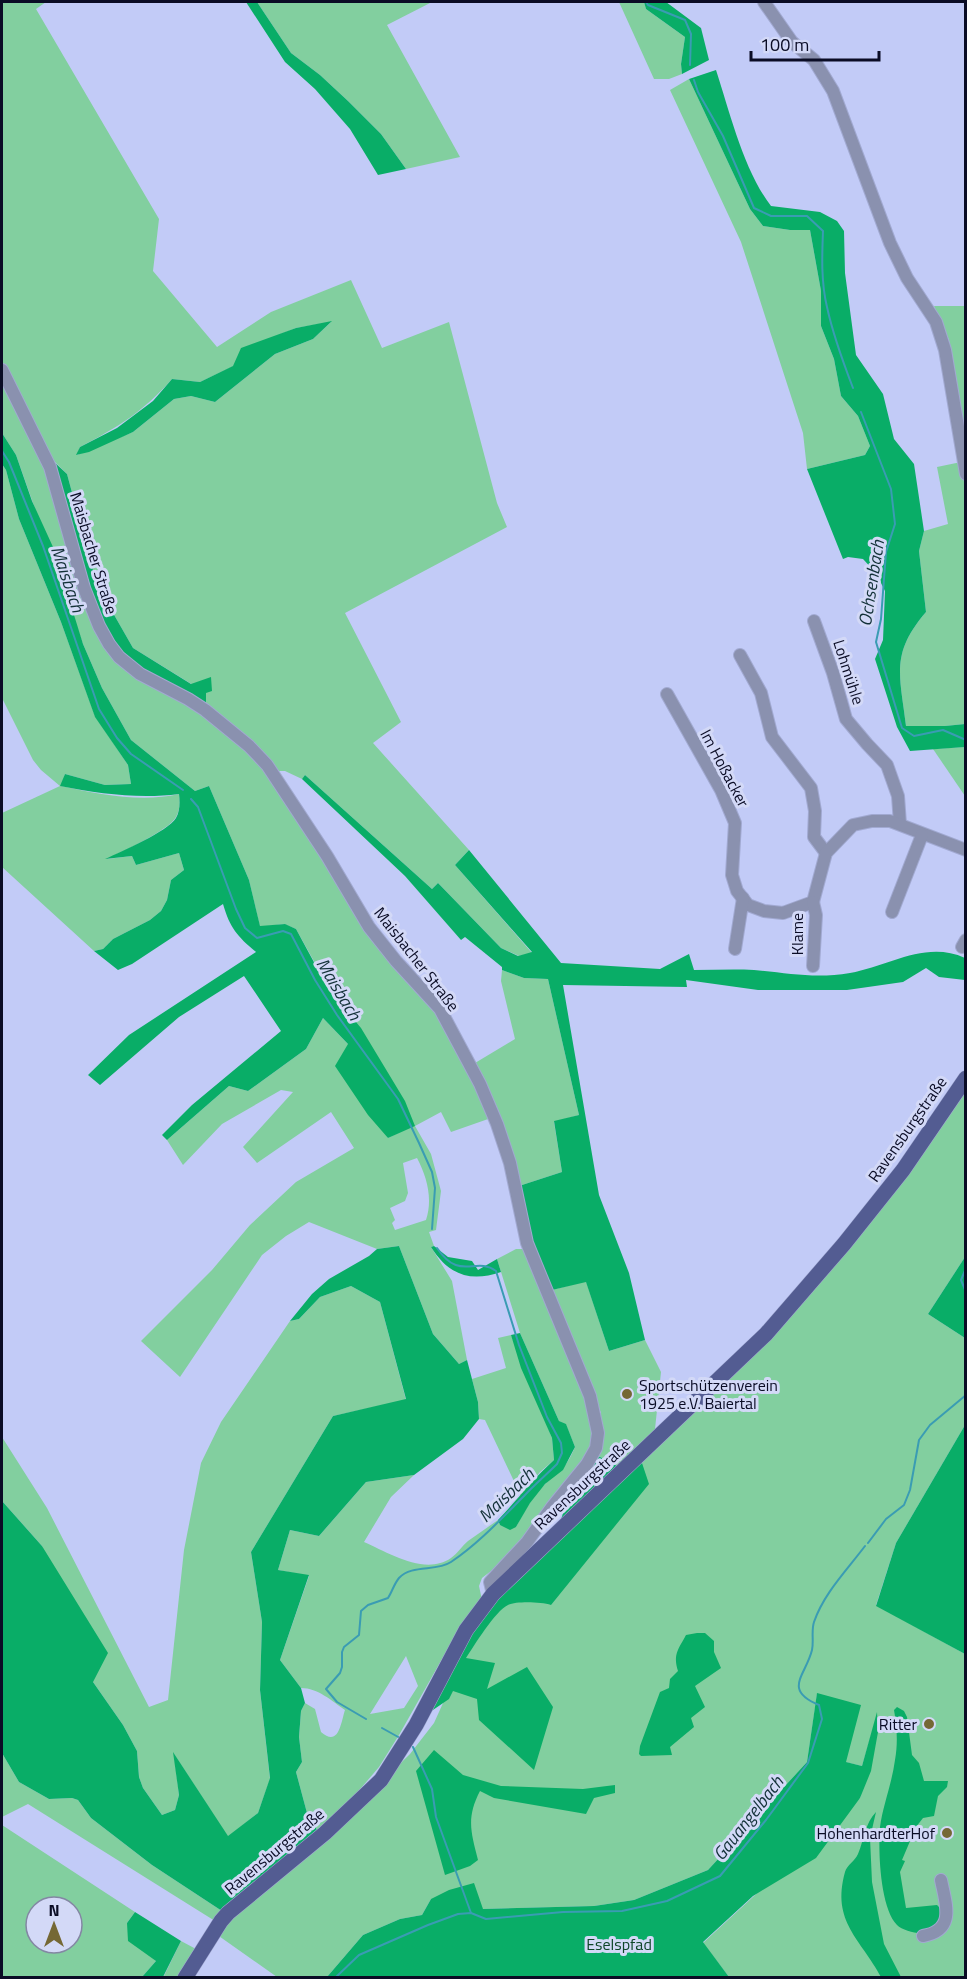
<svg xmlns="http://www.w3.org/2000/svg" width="967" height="1979" font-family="'Titillium Web',sans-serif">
  <rect width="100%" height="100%" fill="#c2cbf7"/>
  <!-- green -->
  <g fill="#82cf9f" fill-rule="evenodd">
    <path d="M2,2H46L36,9L159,219L153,271L217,347L271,312L351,280L382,348L449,322L497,503L507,527L345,613L401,722L373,743L469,850L455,865L532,953L519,956L501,948L438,883L432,889L305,775L302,779L285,771H279L229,723L206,705V693L133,648L97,585L67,474L52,459L13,381L2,363ZM331,322L313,339L275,354L215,402L191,396L174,399L133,432L77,455L80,447C118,427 143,412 172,379L200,382L234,366L276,336L296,328Z"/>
    <polygon points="257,2 432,2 387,25 460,157 406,169 381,134 348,101 320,75 291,53"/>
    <polygon points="619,2 644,2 646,9 685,37 681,64 682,74 669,79 654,79"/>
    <polygon points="689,79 750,209 763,226 790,230 810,230 821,291 821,326 834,359 841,396 858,416 870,446 865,455 807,469 803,433 741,242 670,90"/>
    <polygon points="934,306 965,306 965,449 949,340"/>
    <path d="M2,375L49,474L93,621L258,761L434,1008L491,1118L451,1132L441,1112L415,1126L431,1154L441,1191L436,1230L429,1232L434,1246L431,1247L452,1281L467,1360L459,1364L433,1334L399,1246L377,1249L309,1222L286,1236L262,1255L180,1377L141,1341L212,1270L250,1225L296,1182L354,1148L331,1112L257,1163L243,1147L293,1092L281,1090L222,1124L183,1165L167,1140L229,1086L248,1091L306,1049L323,1018L348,1044L388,1138L407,1128L296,929L284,924L260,927L249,880L209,786L195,791L131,740L102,688L83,644L16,455L2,433ZM417,1158C427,1177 433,1199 426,1220L395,1230L392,1223L395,1220L390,1208L405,1201L408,1193L403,1163Z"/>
    <path d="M961,462L966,488L965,724L945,726H906C900,675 890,654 926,612L919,551L924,531L948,524L937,467Z"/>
    <path d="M2,464L6,470L19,519L61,622L95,716L128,765L131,784L105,785L65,774L61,786C98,794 141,803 179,794C180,802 180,810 176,817C168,831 123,851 107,859L132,856L136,865L179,853L184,870L171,880L167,900L161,911L150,920L113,939L103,949L94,951L2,867V813L60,786L41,770L33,760L2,698Z"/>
    <polygon points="965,747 966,747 965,796 933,749"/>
    <polygon points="502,970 524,978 548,979 579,1115 554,1122 562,1172 519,1186 475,1063 515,1039 501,981"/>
    <polygon points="965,1089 965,1257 928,1314 965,1338 965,1425 896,1543 876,1605 965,1654 965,1977 729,1977 703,1943 860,1798 877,1715 862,1766 845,1762 817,1694 807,1762 708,1870 634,1900 594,1906 483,1909 431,1899 422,1915 400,1919 363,1935 327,1977 277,1977 216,1934 241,1907 329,1833 410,1754 434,1723 462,1661 506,1590 712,1395"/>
    <path d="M516,1249H525L593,1416L601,1413L552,1290L586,1281L609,1351L645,1340L661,1372L655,1429L619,1467L600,1457L581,1461L582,1465L509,1557L482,1578L479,1586L482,1600L459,1629L399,1735L379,1767L350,1801L317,1830L307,1813L296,1772L302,1762L299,1737L301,1711L305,1703L315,1709L321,1732C339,1748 341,1722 345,1710C332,1701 318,1688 301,1688L280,1660L309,1576L278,1570L290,1530L319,1536L366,1482L414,1475L391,1497L364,1542C389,1553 425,1576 451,1558C458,1553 462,1546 468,1541C478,1534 488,1527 498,1520L500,1525L516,1527C524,1512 533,1495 546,1483C562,1469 566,1468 575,1447L566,1425L559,1421L520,1333L497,1259ZM406,1656L418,1686L404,1708L370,1714Z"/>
    <polygon points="351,1286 380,1302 406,1400 333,1416 251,1552 262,1622 260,1690 270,1779 258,1813 228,1837 174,1754 179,1795 175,1810 162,1815 143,1788 139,1777 137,1751 123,1725 93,1682 42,1546 2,1501 2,1437 47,1508 149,1707 168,1700 184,1550 201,1463 221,1422 290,1321 299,1319 320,1297"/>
    <polygon points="511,1335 552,1438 554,1460 540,1472 521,1496 485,1420 479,1419 478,1402 472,1379 506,1368 498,1338"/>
    <polygon points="2,1753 19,1782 49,1799 72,1798 78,1800 91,1818 152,1865 222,1911 215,1921 28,1804 2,1817"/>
    <path d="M2,1825L135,1912L127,1923L156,1961L142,1977H2ZM36,1907H72V1943H36Z"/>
    <polygon points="181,1941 196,1949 179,1977 163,1978"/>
  </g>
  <!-- forest -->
  <g fill="#09ad67">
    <polygon points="246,2 257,2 291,53 320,75 348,101 381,134 406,169 378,175 350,129 315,89 285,62"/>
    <polygon points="644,2 666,2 701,28 709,60 682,74 681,64 685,37 646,9"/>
    <path d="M716,70C730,113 744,171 771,206L820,212L837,221L844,231L845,273L856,355L883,394L894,439L914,464L924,531L919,551L926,612C890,654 900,675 906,726H945L965,724V747L910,751L897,727L875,659L883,640L885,591L876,573L863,559L848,557L843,559L807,469L865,455L870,446L858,416L841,396L834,359L821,326V291L810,230H790L763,226L750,209L689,79Z"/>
    <polygon points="332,321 313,339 275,354 215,402 191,396 174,399 133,432 89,452 76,455 80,447 117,428 153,401 172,379 200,382 233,366 241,348 296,328"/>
    <path d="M2,433L16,455L32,501L53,547L83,644L102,688L131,740L195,791L209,786L249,880L260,926L285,924L296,929L322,977L336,998L361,1028L405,1101L415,1126L388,1138L368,1115L335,1066L348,1044L323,1018L306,1049L248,1091L229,1086L167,1140L162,1135L192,1105L281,1031L244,976L179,1017L100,1085L88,1075L129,1035L256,952C237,936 230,928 223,904L132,964L118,970L94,951L103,949L113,939L150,920L161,911L167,900L171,880L184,870L179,853L136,865L132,856L105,859C122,851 167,832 176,818C180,811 180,802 179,794C140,799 100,794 60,786L65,774L105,785L131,784L128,765L95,717L61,622L19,519L6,470L2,464Z"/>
    <polygon points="52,460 67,474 97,585 133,648 191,684 211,677 212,691 206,693 206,705 137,670 117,651 102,625"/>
    <path d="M305,775L432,889L438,883L501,948L518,956L532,952L455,865L469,850L561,963L660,969L689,954L694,970C714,970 734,969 754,970C788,973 815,979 850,973C889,966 926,940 965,958V980L939,977L926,968L903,982L847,990H758L686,980L687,987L563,985L599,1195L629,1273L645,1340L609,1351L586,1282L552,1290L532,1239L519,1186L562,1172L554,1121L579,1115L548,979L524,978L502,970V967L465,937L461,940L405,876L302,779Z"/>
    <polygon points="399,1246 433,1334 459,1364 467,1360 478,1402 479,1419 463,1439 414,1475 366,1482 319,1536 290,1530 278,1570 309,1575 280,1660 301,1688 305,1703 301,1711 299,1737 302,1762 296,1772 307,1813 317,1830 222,1911 152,1865 91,1818 78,1800 72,1798 49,1799 19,1782 2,1753 2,1501 42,1546 108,1653 93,1682 123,1725 137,1751 139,1777 143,1788 162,1815 175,1810 179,1795 173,1752 228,1836 258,1813 270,1778 260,1690 262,1622 251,1552 333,1416 406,1399 380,1302 351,1286 320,1297 299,1319 290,1321 312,1294 329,1279 369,1256 377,1249"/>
    <path d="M434,1246L448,1257L472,1261L478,1270L497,1259L501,1272C469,1283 448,1274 431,1247Z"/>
    <polygon points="965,1257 965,1338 928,1314"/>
    <path d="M520,1333L559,1421L566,1424L575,1447L563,1470L545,1484L530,1503L516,1527L510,1530L500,1525L498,1520C517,1500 534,1478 554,1460L552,1438L521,1368L511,1335Z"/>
    <polygon points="965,1425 965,1654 876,1606 896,1543"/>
    <polygon points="600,1457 619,1467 560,1523 567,1500 594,1458"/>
    <path d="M641,1460L649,1484L551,1605C541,1602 517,1601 508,1605C495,1611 474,1646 466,1658L495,1663L487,1689L527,1667L553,1707L534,1770L479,1720L477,1699L453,1691L449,1699L430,1712L475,1628L491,1602Z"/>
    <path d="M697,1633H705L714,1641V1652L721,1668L695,1686L705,1707L691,1718L694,1727L670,1747L672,1755L641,1756L639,1754L640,1746L660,1692L669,1688L670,1679L678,1671C673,1654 678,1650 686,1635Z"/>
    <polygon points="817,1693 861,1705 846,1762 862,1766 877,1712 878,1732 871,1771 860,1798 816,1858 753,1896 703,1942 729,1977 327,1977 363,1935 400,1919 422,1915 431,1899 449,1890 474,1883 483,1909 594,1906 634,1900 708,1870 807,1762"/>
    <path d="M897,1707L904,1711L907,1717L912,1755L919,1763L924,1781H948L947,1787L938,1796L934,1816L923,1818L916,1827L902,1860L905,1861L900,1872L906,1908L937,1905L942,1910L939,1926C935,1928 928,1932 923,1933C916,1934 902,1930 897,1925C880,1908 878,1850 880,1827C883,1805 892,1783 895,1760C898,1743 897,1727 894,1710Z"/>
    <path d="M434,1750L463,1775L501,1786L583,1789L615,1785V1793L594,1798L586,1814L494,1798L480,1791C466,1818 471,1832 478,1860L470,1866L445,1875L416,1771Z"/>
    <path d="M876,1812L870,1838L872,1882L884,1944L901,1977H881C861,1939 831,1922 845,1872C847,1865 855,1861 858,1854C864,1840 865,1823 876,1812Z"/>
    <polygon points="135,1912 181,1941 163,1977 142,1977 156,1961 128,1941 127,1923"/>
  </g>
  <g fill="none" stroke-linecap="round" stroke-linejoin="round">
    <!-- stream -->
    <g stroke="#3a9cb3" stroke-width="2">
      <polyline points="646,2 648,5 685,20 691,34 690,65"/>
      <path d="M694,80L698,92L723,136L754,208L771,216H807L823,231C822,256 821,282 827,307C833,335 843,362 853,388"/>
      <polyline points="861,412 891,489 895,524 886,552 881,619 876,642 902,728 914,736 943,730 966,740"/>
      <polyline points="2,451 9,462 43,546 99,709 117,738 131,754 183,790"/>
      <polyline points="191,799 198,807 236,909 245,928 257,938 283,931 291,934 315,980 337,1015 398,1099 419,1143 432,1172 435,1188 432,1229"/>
      <polyline points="966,1268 961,1280 966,1292"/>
      <polyline points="868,1543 886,1519 904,1505 910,1490 919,1440 930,1425 966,1395"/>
      <path d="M366,1719L337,1702L326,1689L340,1673L342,1667V1652L344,1647L359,1635L361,1611L368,1605L388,1598C392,1592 394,1584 399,1578C412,1564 436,1572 451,1562C478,1544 501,1519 524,1496C534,1485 546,1475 557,1464L562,1453L561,1443L547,1417L519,1345L496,1271C475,1256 460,1282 437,1248"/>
      <polyline points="382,1728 400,1738"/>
      <polyline points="413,1747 432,1789 436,1817 471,1913"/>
      <path d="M335,1978L359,1955L428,1925L458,1914L471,1913L486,1919L563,1912L622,1911L667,1901L720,1876L766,1820L808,1763L822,1719L819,1705C782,1690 806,1675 812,1650C814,1641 811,1631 814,1622C824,1593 847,1570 865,1546"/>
    </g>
    <!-- minor casing -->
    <g stroke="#a1a9d1" stroke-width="14">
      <g id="minor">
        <polyline points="764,2 792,42 814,60 833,91 890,243 907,278 936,322 945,350 966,474"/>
        <polyline points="2,370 50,467 84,588 99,626 109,644 119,657 140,674 188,699 205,710 249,746 267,765 327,856 369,927 396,961 440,1009 480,1084 497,1124 510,1163 527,1243 590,1396 598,1433 596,1448 587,1464 552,1507 527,1542 490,1582 493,1594"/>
        <polyline points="814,621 833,673 846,719 867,744 887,765 898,796 900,824"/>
        <polyline points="740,655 761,693 772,737 811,788 815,811 814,837 826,853"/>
        <polyline points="667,694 721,790 735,823 732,875 737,891 748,905 764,911 783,913 813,902 826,853 853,825 872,821 890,821 966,850"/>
        <polyline points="813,902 816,915 813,966"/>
        <polyline points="892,912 922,835"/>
        <polyline points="962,947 966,940"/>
        <polyline points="735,949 743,898"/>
        <path d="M923,1936C956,1930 946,1905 941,1880"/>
      </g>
    </g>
    <!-- major casing -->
    <g stroke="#a1a9d1" stroke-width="16">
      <polyline id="major" points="185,1978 221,1921 228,1913 325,1833 381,1780 416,1725 466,1630 493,1594 766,1334 844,1244 903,1170 966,1078"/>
    </g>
    <!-- minor -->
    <use href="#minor" stroke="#8a91af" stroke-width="12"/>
    <!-- major -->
    <use href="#major" stroke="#535c92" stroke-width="15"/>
  </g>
  <!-- markers -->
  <g fill="#756835" stroke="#d3d9f7" stroke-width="2">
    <circle cx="627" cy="1394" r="6"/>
    <circle cx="929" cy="1724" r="6"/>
    <circle cx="947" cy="1833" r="6"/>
  </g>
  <g text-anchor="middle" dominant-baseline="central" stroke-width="6" stroke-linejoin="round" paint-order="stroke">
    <!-- street labels -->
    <g font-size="16" fill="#0a0c25" stroke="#d3d9f7">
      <text transform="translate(94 553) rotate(73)">Maisbacher Straße</text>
      <text transform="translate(849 672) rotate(72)">Lohmühle</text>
      <text transform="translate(725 768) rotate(62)">Im Hoßacker</text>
      <text transform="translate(797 934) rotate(-90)">Klame</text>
      <text transform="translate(417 959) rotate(52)">Maisbacher Straße</text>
      <text transform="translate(907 1129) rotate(-55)">Ravensburgstraße</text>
      <text transform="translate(582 1484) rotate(-43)">Ravensburgstraße</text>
      <text transform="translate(274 1851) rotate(-40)">Ravensburgstraße</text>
    </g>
    <!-- poi labels -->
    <g font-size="16" fill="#0a0c25" stroke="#d3d9f7" text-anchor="end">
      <text x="639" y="1385" text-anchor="start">Sportschützenverein<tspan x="639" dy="18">1925 e.V. Baiertal</tspan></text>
      <text x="917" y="1724">Ritter</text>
      <text x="935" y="1833">HohenhardterHof</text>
    </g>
    <!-- park labels -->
    <g font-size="16" fill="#0e4528" stroke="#d3d9f7">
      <text x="619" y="1944">Eselspfad</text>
    </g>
    <!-- water labels -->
    <g font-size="18" font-style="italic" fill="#133138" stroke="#d3d9f7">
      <text transform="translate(68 579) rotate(71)">Maisbach</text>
      <text transform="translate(871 583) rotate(-81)">Ochsenbach</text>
      <text transform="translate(339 989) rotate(59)">Maisbach</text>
      <text transform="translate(506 1495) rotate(-44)">Maisbach</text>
      <text transform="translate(748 1818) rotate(-52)">Gauangelbach</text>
    </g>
  </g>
  <!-- border -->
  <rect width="967" height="1979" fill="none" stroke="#0a0c25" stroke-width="6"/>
  <!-- north arrow -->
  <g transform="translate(54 1925)"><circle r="28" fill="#d3d9f7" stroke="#8387a3" stroke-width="1.5"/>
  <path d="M0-4.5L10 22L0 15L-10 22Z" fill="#756835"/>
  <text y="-9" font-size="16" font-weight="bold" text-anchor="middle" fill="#0a0c25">N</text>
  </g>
  <!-- scale -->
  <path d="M751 51v9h128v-9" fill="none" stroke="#0a0c25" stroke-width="3"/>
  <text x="760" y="51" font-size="18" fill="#0a0c25" stroke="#d3d9f7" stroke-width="4.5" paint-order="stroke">100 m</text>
</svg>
